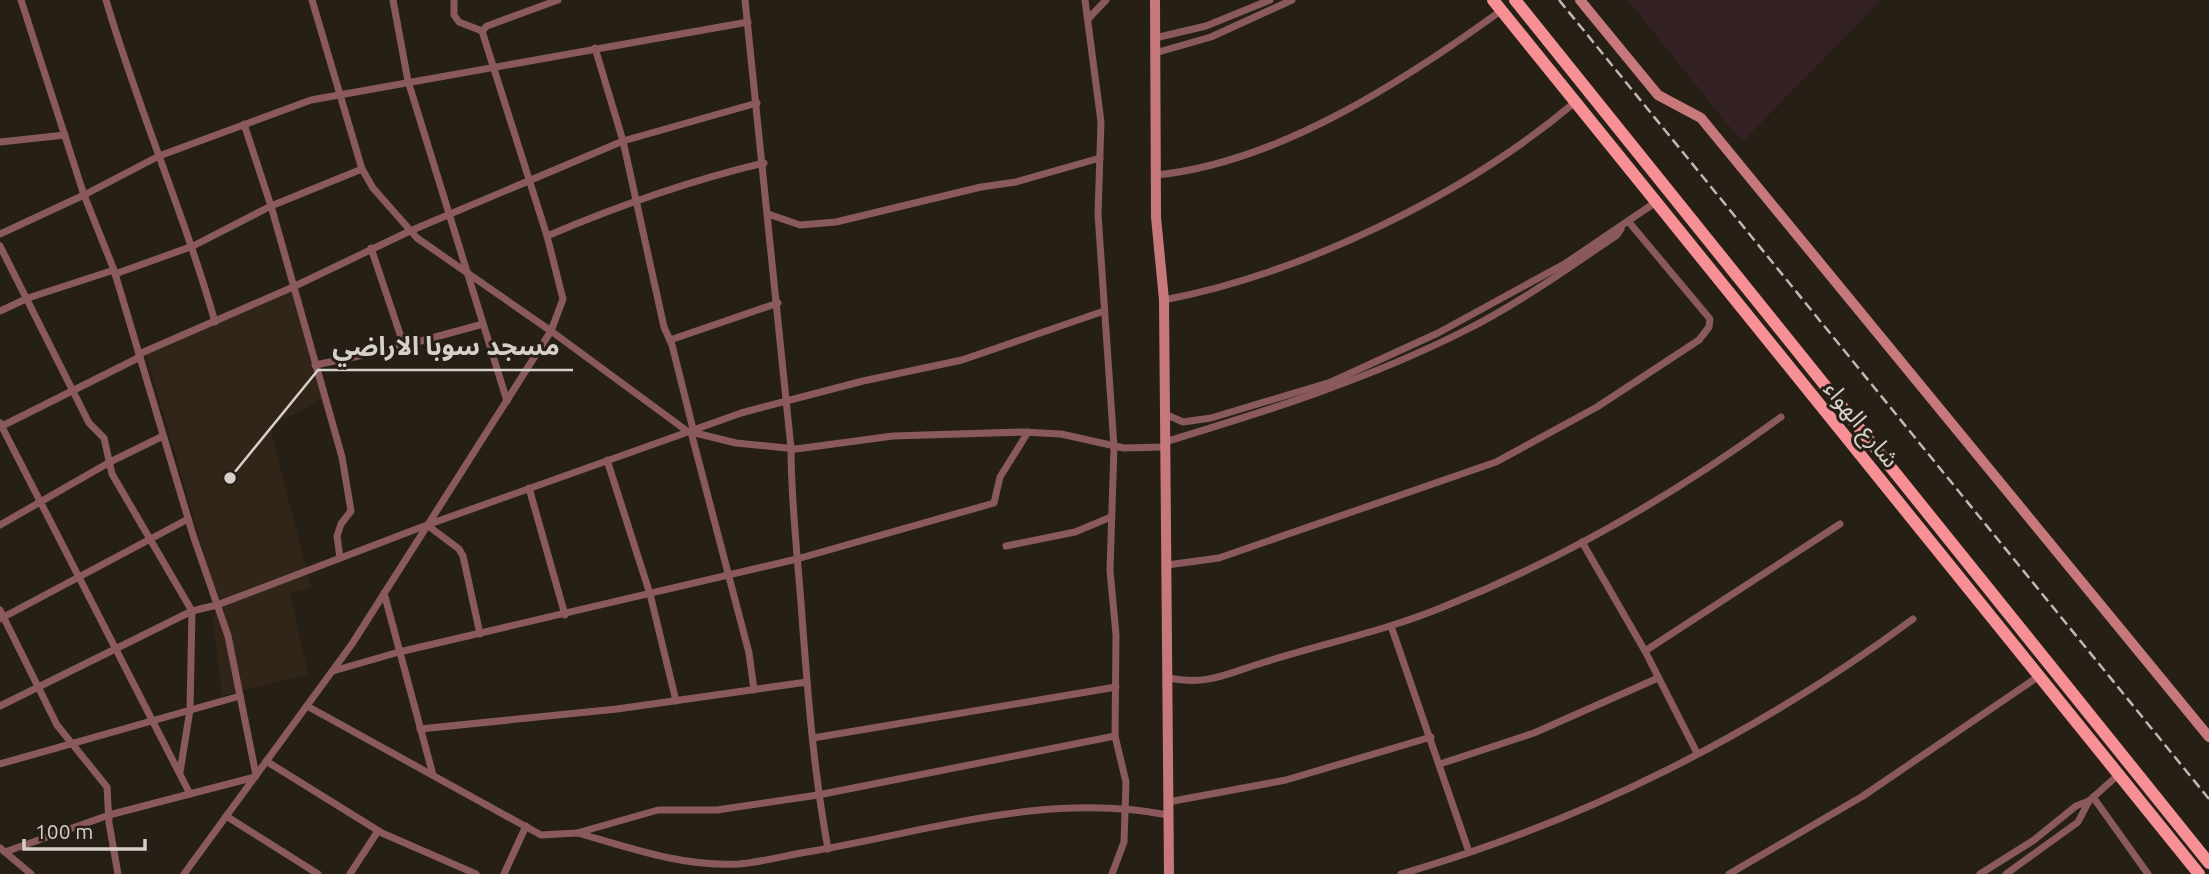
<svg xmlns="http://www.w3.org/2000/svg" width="2209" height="874" font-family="Ubuntu,'Noto Sans Arabic',sans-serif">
  <rect width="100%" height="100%" fill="#261f15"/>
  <!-- commercial -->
  <polygon fill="#312517" points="293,287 326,397 270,427 311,587 290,594 308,674 222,696 213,618 219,605 145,351"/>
  <!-- industrial -->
  <polygon fill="#342124" points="1628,0 1881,0 1742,142"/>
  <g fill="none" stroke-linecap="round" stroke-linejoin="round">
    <!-- street -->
    <g stroke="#8a595b" stroke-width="7">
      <polyline points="21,0 84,195 114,270 193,535 228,636 256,775"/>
      <path d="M106,0C138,109 184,213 215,322"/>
      <polyline points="312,0 362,169 373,188 417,238 551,331 687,431 736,443 796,449 893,436 1022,432 1061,434 1124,448 1164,447"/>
      <polyline points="393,0 408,81 507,401"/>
      <polyline points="454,0 454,15 459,22 482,31"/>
      <path d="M745,0L791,448C791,500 797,551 801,603C807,685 813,768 828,849"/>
      <polyline points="1085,0 1101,122 1098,214 1114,447 1110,570 1116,635 1115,736 1126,782 1124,842 1112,874"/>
      <polyline points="1088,19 1106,0"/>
      <polyline points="1155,38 1206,26 1270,0"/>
      <polyline points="595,48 623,141 664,327 672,345 693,429"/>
      <polyline points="1155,53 1211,37 1292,0"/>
      <polyline points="244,124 271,206 342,457 351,511 341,524 337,536 340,558"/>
      <polyline points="0,142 65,135"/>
      <path d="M1156,175C1278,163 1404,81 1502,10"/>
      <polyline points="768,214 800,225 836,222 981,187 1016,182 1100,158"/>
      <polyline points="0,234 84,195 159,156 311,100 748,22"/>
      <path d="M547,236C618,206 688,181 764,163"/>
      <polyline points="0,246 89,423 104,438 112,474 192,611 190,710 180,772"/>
      <polyline points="371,248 404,346"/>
      <polyline points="115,274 193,246 271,206 362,169"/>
      <path d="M1164,300C1304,273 1465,195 1574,103"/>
      <polyline points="0,311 28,298 114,270"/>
      <polyline points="670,340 778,303"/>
      <polyline points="139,354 293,287 410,231 623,141 757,103"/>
      <polyline points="315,365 384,351 483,324"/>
      <polyline points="1165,414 1183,422 1211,418 1331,382 1438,333 1566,263 1656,202"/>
      <polyline points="0,423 190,794"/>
      <polyline points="0,427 140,357"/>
      <polyline points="691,432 749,653 754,690"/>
      <path d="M1165,442C1267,411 1369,379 1464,331C1518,304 1567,269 1617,235L1621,229"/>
      <polyline points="607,460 650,594 676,701"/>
      <polyline points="529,488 565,615"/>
      <polyline points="0,525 110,462 163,436"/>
      <polyline points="427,525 459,549 463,556 480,634"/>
      <polyline points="1582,542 1645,651 1697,753"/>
      <polyline points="1006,546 1075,532 1111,517"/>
      <polyline points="1167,565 1219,558 1496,462 1597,407 1699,340 1709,327 1710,319 1628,221"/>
      <polyline points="384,593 433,775"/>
      <polyline points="0,610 57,725 107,787 109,823 118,874"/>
      <polyline points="0,619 188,519"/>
      <polyline points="1391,626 1469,852"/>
      <polyline points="1645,651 1840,524"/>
      <polyline points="333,671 399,652 797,559 994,503 1000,477 1028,432"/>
      <path d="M1168,678C1209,686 1228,673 1265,662C1325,643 1385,631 1443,607C1564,559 1677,493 1781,417"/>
      <polyline points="0,706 192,611 217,605 427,525 741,413 863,381 962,360 1104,311"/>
      <polyline points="307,706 541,835 577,833 658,810 717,810 818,795 1115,736"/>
      <polyline points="420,729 617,709 807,682"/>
      <polyline points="813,738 1116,687"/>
      <polyline points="266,761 382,833 476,874"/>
      <polyline points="0,764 240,696"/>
      <polyline points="1440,764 1534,733 1658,678"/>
      <polyline points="2093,797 2148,874"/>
      <polyline points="1168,802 1286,780 1431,737"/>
      <polyline points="226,816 318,874"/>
      <path d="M578,833C630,848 683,867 739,864C761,862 784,856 807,852C926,832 1046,791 1168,815"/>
      <polyline points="0,848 31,874"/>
      <polyline points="5,852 109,815 255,777"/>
      <polyline points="184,874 352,644 551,331 563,299 547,236 482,31 487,26 558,0"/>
      <polyline points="350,874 378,831"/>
      <polyline points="504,874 526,826"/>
      <path d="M1401,874C1585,821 1759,733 1913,619"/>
      <polyline points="1729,874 1863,796 2039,676"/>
      <polyline points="1980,874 2034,840 2076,806 2089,801 2118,775"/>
      <polyline points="2006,874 2078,822 2089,801"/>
    </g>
    <!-- secondary -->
    <g stroke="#c7787b" stroke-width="10">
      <polyline points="1155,0 1156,217 1164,300 1169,874"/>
      <polyline points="1580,0 1658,95 1701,118 2209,737"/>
    </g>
    <!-- primary -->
    <g stroke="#f69095" stroke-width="12">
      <polyline points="1493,0 2199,874"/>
      <polyline points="1515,0 2209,863"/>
    </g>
    <!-- rail -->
    <polyline stroke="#bfb9b2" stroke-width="2.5" stroke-dasharray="10 5" stroke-linecap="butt" points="1559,0 2209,799"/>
  </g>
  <g text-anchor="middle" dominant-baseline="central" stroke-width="6" stroke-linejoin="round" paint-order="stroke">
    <!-- street labels -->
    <g font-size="24" fill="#d6d0ca" stroke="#261f15">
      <text transform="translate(1862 424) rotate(51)">شارع الهواء</text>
    </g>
  </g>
  <!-- callouts -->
  <path fill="none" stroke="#d6d0ca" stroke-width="2.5" d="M230 478L318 370H573"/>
  <circle fill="#d6d0ca" stroke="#261f15" stroke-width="2.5" cx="230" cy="478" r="7"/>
  <g font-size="26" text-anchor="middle" font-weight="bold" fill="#d6d0ca" stroke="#261f15" stroke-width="6" stroke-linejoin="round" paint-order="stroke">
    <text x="446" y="355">مسجد سوبا الاراضي</text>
  </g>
  <!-- scale -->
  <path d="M24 839v10h121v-10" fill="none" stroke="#d6d0ca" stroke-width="3.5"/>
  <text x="35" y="839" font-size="21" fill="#d6d0ca" stroke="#261f15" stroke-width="5" paint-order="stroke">100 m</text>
</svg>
